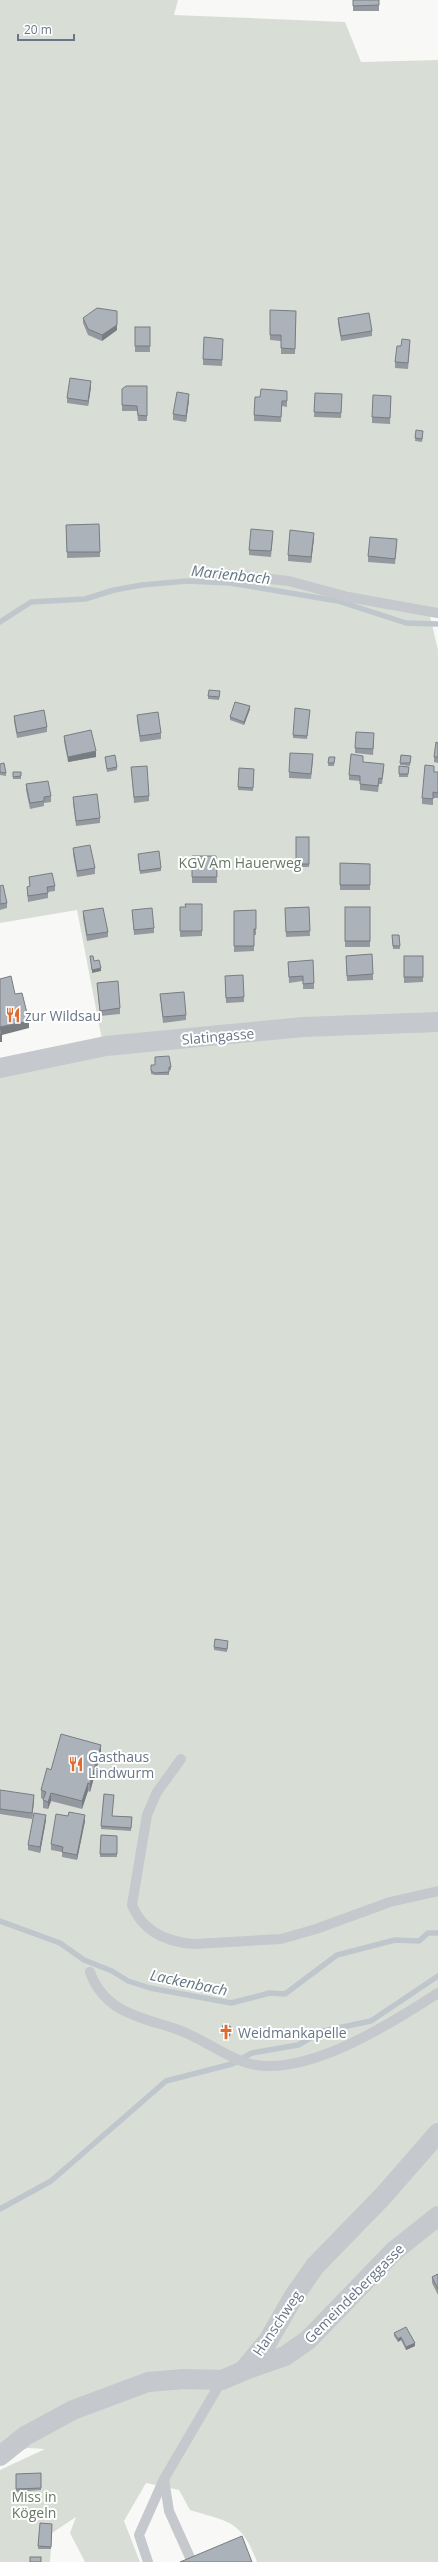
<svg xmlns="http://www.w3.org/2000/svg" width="438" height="2562" font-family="'Open Sans',sans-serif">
  <rect width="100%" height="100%" fill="#f8f9f6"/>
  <!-- green -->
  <path fill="#d8ded5" d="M0,0H178L174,15L345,22L361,62L438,60V616H430L438,650V2562H257C241,2520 229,2522 190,2510L179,2490L146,2483L124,2521L140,2562H85L70,2533L76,2517L52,2533L50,2562H0V2470L45,2449L28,2448L0,2457V1062L102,1040L77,910L0,923Z"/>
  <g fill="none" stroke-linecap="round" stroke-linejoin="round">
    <!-- stream -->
    <g stroke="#bfc7cd" stroke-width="5.5">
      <polyline points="0,622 31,602 85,599 114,590 142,585 187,581 230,583 338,601 406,623 438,624"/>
      <polyline points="0,1921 60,1943 84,1960 112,1971 128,1981 150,1988 231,2003 270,1993 285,1994 337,1955 395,1940 419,1941 428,1933 438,1933"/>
      <polyline points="0,2209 51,2181 166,2081 232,2064 252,2053 298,2045 323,2031 371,2021 438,1976"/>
    </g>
    <!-- lane -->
    <g stroke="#c5c8cc" stroke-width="10">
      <polyline points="214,573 289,581 348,597 438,613"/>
      <path d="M181,1759L157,1792L147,1815L132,1905C143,1932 166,1942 194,1944L281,1939L316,1929L390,1902L438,1891"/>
      <path d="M90,1972C104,2011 138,2017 173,2028C200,2036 221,2055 247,2063C303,2080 392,2023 438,1993"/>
      <polyline points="164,2479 169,2511 192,2562"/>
      <polyline points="148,2562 139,2535 164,2479 222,2380"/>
    </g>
    <!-- street -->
    <g stroke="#c5c8cc" stroke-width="20">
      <polyline points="0,1068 106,1046 303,1027 438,1022"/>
      <polyline points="245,2370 285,2356 308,2340 394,2251 438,2216"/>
      <polyline points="0,2456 25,2436 73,2410 148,2382 184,2379 222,2380 243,2371 268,2341 294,2296 315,2266 383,2196 438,2133"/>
    </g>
  </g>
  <!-- wall -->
  <g fill="#93999f">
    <rect x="353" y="0" width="26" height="11"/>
    <polygon points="296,311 295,354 281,354 281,341 270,340 270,335"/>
    <polygon points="83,318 117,330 102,341 88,335 83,323"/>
    <polygon points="338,318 372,331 372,336 341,341 338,323"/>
    <rect x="135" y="327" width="15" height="25"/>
    <polygon points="223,344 222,366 203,365 203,359"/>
    <polygon points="401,346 410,346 408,369 395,368 395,362"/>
    <polygon points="147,386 147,421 138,421 137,411 122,411 122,389"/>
    <polygon points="91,387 88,406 67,403 67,398"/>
    <polygon points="315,393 342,394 341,418 314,417"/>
    <polygon points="287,396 287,407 282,406 281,422 254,421 254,415"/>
    <polygon points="391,396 390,424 372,423 372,417"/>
    <polygon points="189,400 186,422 173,420 173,414"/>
    <polygon points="416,430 423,434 422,442 415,441"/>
    <polygon points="99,524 100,557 67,558 66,525"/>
    <polygon points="273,536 271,557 249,555 249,550"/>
    <polygon points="314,538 311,563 288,561 288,555"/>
    <polygon points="397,544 395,564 368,562 368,556"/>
    <polygon points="220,694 219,700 208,699 208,696"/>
    <polygon points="250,709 244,725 230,720 230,717"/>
    <polygon points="310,710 307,739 293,738 293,735"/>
    <polygon points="137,715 161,733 161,739 140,742 137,720"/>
    <polygon points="14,716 47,727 47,732 17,738 14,721"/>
    <polygon points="64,736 96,757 68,762 64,741"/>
    <polygon points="374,739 373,755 355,753 355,748"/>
    <polygon points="438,743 438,763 434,762 434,757"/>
    <polygon points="401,755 411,756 410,766 400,765"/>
    <polygon points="105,757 117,767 117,770 107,772"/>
    <polygon points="329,757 335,757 334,766 328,766"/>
    <polygon points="313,760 311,779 289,778 289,772"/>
    <polygon points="363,762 384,769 382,784 379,784 378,792 360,790 360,781 349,780 349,775"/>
    <polygon points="0,764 6,773 6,776 0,775"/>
    <polygon points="399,766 409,767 408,777 399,777"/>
    <polygon points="131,767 149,796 149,801 134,803"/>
    <polygon points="239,768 254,769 253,791 238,790"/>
    <rect x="13" y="772" width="8" height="7"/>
    <polygon points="434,772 438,772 438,798 433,798 433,805 422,804 422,798"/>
    <polygon points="26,784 51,796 51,802 44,803 44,806 30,809 26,790"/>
    <polygon points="73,797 100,818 100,823 76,826 73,803"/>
    <rect x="296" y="837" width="13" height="30"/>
    <polygon points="73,848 95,868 95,874 77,877 73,854"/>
    <polygon points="138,854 161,868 161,871 140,874"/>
    <polygon points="192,856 216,856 217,883 192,883"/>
    <polygon points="340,863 370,864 370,890 340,890"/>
    <polygon points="29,877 55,886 55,891 48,892 48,898 28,902 27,892 27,887 30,886"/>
    <polygon points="0,886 7,903 7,908 0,910"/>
    <polygon points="202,904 202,936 180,937 180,907 185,907"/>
    <polygon points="309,907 310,936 286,937 285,908"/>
    <rect x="345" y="907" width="25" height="40"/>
    <polygon points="132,910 154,928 154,933 134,935"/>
    <polygon points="256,910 256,935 254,935 254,951 234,952 234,911"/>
    <polygon points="83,911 108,932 108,937 87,941 83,917"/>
    <polygon points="392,935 399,935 400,949 393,949"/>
    <polygon points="346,956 373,974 373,980 347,981"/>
    <polygon points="404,956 423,956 423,982 404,983"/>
    <polygon points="288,962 314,983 314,989 303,989 303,981 289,983"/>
    <polygon points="225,981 244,997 244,1002 226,1003"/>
    <polygon points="97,983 120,1008 120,1014 100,1016"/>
    <polygon points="160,994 186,1015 186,1020 163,1023"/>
    <polygon points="151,1065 171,1067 171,1070 169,1070 169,1075 155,1075 151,1074"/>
    <polygon points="228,1644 227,1652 214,1650 214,1647"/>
    <polygon points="101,1752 90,1792 88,1791 82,1809 51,1801 48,1809 43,1808 43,1799 41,1798 41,1790 51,1770"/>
    <polygon points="0,1790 34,1800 32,1819 0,1814"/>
    <polygon points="104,1794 112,1816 132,1817 131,1831 101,1829"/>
    <polygon points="46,1820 40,1853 28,1850 28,1845"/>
    <polygon points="85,1821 77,1860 62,1857 62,1852 51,1850 51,1844"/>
    <polygon points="101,1835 117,1836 117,1857 100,1857"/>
    <polygon points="231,2030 230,2036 226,2037 222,2034 222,2031"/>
    <polygon points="438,2274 438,2295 432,2283 432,2277"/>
    <polygon points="394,2333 415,2346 406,2350 401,2340 398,2342 394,2336"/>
    <polygon points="41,2473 41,2490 16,2492 16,2474"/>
    <polygon points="40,2523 52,2524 51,2549 38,2549"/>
  </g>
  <!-- shaded-wall -->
  <g fill="#787d82">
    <polygon points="117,311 117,330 102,341 102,335"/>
    <polygon points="91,381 91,387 88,406 88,401"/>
    <polygon points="189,394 189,400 186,422 186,416"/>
    <polygon points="314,533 314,538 311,563 311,557"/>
    <polygon points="250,706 250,709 244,725 244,722"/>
    <polygon points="96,751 96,757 68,762 68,757"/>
    <polygon points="101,968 101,971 92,973 92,970"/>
    <polygon points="29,1021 29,1028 2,1035 2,1042 0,1042 0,1027"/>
    <polygon points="101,1745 101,1752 90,1792 90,1784"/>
    <polygon points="88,1783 88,1791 82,1809 82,1801"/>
    <polygon points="51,1793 51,1801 48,1809 48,1802"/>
    <polygon points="34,1795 34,1800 32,1819 32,1813"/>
    <polygon points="46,1815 46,1820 40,1853 40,1847"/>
    <polygon points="85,1815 85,1821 77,1860 77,1855"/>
    <polygon points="231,2027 230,2036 226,2037 226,2034"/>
    <polygon points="401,2337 401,2340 398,2342 398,2339"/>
    <polygon points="415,2343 415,2346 406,2350 406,2347"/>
  </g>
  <!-- building -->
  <g fill="#abb2b9" stroke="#787d82">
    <polygon points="353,0 379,0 379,5 353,6"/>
    <polygon points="97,308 117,311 117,325 102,335 88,329 83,318"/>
    <polygon points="270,310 296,311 295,349 281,348 281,335 270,335"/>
    <polygon points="369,313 372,331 341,336 338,318"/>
    <rect x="135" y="327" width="15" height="19"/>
    <polygon points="204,337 223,339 222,360 203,359"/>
    <polygon points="402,339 410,340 408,363 395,362 397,346 401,346"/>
    <polygon points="70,378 91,381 88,401 67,398"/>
    <polygon points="126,386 147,386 147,416 138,415 137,406 122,405 122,389"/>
    <polygon points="261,389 287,391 287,401 282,401 281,417 254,415 255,397 260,397"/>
    <polygon points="177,392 189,394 186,416 173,414"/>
    <polygon points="315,393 342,394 341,413 314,412"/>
    <polygon points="373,395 391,396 390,418 372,417"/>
    <polygon points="416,430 423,431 422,439 415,438"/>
    <polygon points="99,524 100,552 67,552 66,525"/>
    <polygon points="251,529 273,531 271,551 249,550"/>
    <polygon points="290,530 314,533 311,557 288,555"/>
    <polygon points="370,537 397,539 395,559 368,556"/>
    <polygon points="209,690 220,691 219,697 208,696"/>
    <polygon points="235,702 250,706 244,722 230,717"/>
    <polygon points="295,708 310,710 307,736 293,735"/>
    <polygon points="44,710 47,727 17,733 14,716"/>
    <polygon points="158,712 161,733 140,736 137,715"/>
    <polygon points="91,730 96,751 68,757 64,736"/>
    <polygon points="356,732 374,733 373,749 355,748"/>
    <polygon points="436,742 438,743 438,757 434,757"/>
    <polygon points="290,753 313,754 311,774 289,772"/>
    <polygon points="351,754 363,756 363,762 384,764 382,779 379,778 378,786 360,784 360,776 349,775"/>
    <polygon points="115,755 117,767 107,769 105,757"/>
    <polygon points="401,755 411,756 410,763 400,763"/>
    <polygon points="329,757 335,757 334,763 328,763"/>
    <polygon points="4,763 6,773 0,772 0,764"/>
    <polygon points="425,765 434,766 434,772 438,772 438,793 433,792 433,799 422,798"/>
    <polygon points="147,766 149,796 134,797 131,767"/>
    <polygon points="399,766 409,767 408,774 399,774"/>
    <polygon points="239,768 254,769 253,788 238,787"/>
    <polygon points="13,772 21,772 21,776 13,777"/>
    <polygon points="48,781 51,796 44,797 44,801 30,803 26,784"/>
    <polygon points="97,794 100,818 76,821 73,797"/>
    <rect x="296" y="837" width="13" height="27"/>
    <polygon points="90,845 95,868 77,871 73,848"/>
    <polygon points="159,851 161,868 140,871 138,854"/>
    <polygon points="192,856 216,856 217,877 192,877"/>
    <polygon points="340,863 370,864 370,885 340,885"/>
    <polygon points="52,873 55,886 47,887 48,893 28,896 27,887 30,886 29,877"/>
    <polygon points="3,885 7,903 0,904 0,886"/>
    <polygon points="185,904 202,904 202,931 180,931 180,907 186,907"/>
    <polygon points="309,907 310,931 286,932 285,908"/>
    <rect x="345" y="907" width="25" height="34"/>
    <polygon points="103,908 108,932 87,935 83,911"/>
    <polygon points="152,908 154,928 134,930 132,910"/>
    <polygon points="256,910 256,929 254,929 254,946 234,946 234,911"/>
    <polygon points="392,935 399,935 400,946 393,946"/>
    <polygon points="372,954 373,974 347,976 346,956"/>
    <polygon points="90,956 93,956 94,961 99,960 101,968 92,970"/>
    <rect x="404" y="956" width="19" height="21"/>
    <polygon points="313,960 314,983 303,984 303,976 289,977 288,962"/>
    <polygon points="243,975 244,997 226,998 225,976"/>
    <polygon points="11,976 15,994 22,993 29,1021 0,1027 2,1034 0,1034 0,979"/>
    <polygon points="118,981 120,1008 100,1011 97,983"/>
    <polygon points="184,992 186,1015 163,1017 160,994"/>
    <polygon points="169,1056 171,1067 169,1067 169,1072 155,1073 151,1071 151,1065 155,1065 155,1057"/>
    <polygon points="215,1639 228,1641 227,1649 214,1647"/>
    <polygon points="61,1734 101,1745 90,1784 88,1783 82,1801 51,1793 48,1802 43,1800 46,1792 41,1790 47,1768 51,1770"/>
    <polygon points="0,1790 34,1795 32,1813 0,1809"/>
    <polygon points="104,1794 114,1795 112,1816 132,1817 131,1828 101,1826"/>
    <polygon points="69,1812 85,1815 77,1855 62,1852 63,1847 51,1844 56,1814 68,1816"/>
    <polygon points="34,1813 46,1815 40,1847 28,1845"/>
    <polygon points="101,1835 117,1836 117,1854 100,1854"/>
    <polygon points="226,2024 231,2027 230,2033 226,2034 222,2031 223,2025"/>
    <polygon points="438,2274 438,2289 432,2277"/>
    <polygon points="406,2327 415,2343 406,2347 401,2337 398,2339 394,2333"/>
    <polygon points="41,2473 41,2488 16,2489 16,2474"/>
    <polygon points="40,2523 52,2524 51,2547 38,2546"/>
    <polygon points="242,2536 252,2562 180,2562"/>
    <rect x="30" y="2557" width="11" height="5"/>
  </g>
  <!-- icons -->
  <defs>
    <g id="restaurant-bare" transform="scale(1.2)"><path d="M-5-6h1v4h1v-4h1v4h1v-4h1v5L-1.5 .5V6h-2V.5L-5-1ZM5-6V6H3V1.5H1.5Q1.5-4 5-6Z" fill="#e16b2f" stroke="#fff" stroke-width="2.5" paint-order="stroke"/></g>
    <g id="church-bare" transform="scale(1.2)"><path d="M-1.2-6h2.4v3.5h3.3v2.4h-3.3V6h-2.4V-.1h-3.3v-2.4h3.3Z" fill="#e16b2f" stroke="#fff" stroke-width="2.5" paint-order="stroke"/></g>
  </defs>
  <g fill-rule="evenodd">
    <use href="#restaurant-bare" x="13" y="1015"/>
    <use href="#restaurant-bare" x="76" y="1764"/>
    <use href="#church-bare" x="226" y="2032"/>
  </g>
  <g text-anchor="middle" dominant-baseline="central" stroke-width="4" stroke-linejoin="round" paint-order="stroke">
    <!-- park labels -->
    <g font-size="14" fill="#657963" stroke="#fff">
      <text x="240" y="862">KGV Am Hauerweg</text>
      <text x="34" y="2496">Miss in<tspan x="34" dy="16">Kögeln</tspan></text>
    </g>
    <!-- poi labels -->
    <g font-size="14" fill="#687687" stroke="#fff" text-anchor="start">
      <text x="25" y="1015">zur Wildsau</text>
      <text x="88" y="1756">Gasthaus<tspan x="88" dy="16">Lindwurm</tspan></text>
      <text x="238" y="2032">Weidmankapelle</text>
    </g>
    <!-- street labels -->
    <g font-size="14" fill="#687687" stroke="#fff">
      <text transform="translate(218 1036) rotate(-5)">Slatingasse</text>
      <text transform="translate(354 2293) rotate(-45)">Gemeindeberggasse</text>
      <text transform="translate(277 2323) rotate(-56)">Hanschweg</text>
    </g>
    <!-- water labels -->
    <g font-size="15" font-style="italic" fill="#647782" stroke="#fff">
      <text transform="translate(231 574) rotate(6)">Marienbach</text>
      <text transform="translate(189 1982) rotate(12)">Lackenbach</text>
    </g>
  </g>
  <!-- scale -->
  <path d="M18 34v6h56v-6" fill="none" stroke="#687687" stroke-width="2"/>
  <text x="24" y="34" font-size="12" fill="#687687" stroke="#ffffff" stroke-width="3" paint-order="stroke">20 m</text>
</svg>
